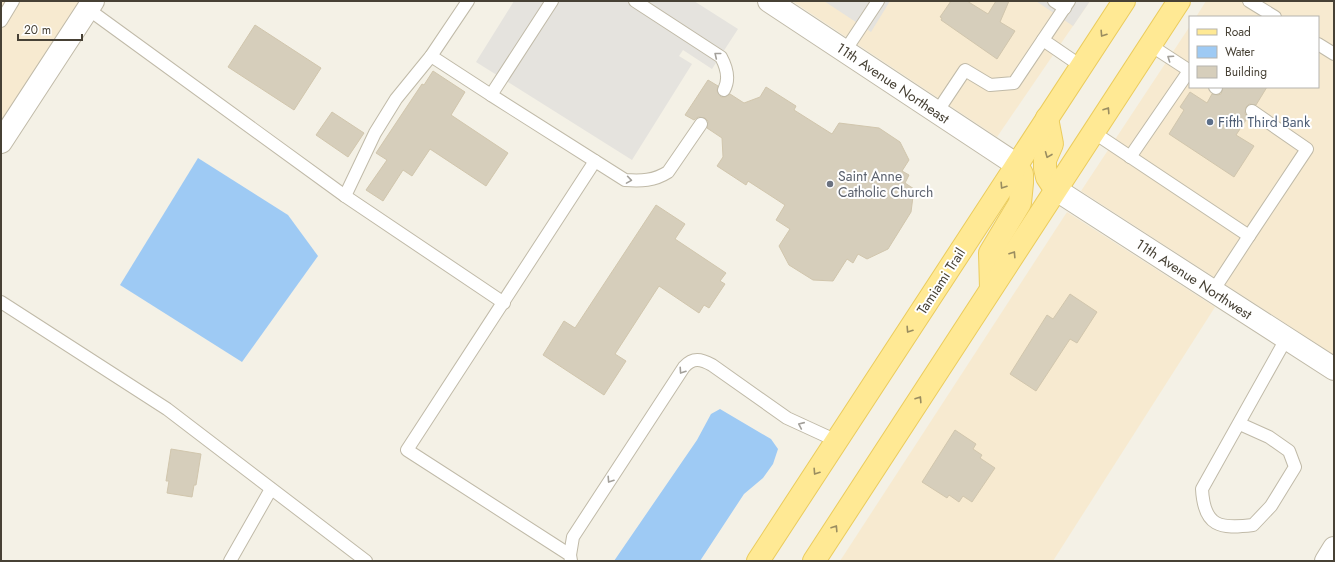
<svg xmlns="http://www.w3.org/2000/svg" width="1335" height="562" font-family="Jost,sans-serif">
  <rect width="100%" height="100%" fill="#f4f1e6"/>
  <!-- commercial -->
  <g fill="#f7ead0">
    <polygon points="1,1 80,1 1,122"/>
    <polygon points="792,1 1090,1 997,137"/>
    <polygon points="1206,1 1334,1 1334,355 1081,191 1190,26 1190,87 1318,87 1318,17 1196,17"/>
    <polygon points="1067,212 1215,307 1053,561 840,561"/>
  </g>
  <!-- parking -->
  <g fill="#e5e3de">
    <polygon points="514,1 694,1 738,29 712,69 683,50 679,56 692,64 632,160 476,62"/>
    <polygon points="824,1 890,1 871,32"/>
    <polygon points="1036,1 1090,1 1073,26"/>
  </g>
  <!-- water -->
  <g fill="#9ecaf4">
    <polygon points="198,158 288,215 318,256 242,362 120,285"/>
    <polygon points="720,409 771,439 778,449 773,464 763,478 744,494 700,561 614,561 697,440 711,414"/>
  </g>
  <!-- building -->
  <g fill="#d6cebb" stroke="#d1c6ad">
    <polygon points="951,1 967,1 988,14 996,1 1009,1 1000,22 1015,31 997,59 941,20 942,18 940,17"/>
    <polygon points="255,25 321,68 294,110 228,67"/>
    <polygon points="433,71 465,92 451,115 508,153 486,186 430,149 412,176 403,170 383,201 366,190 387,160 376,153 422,84 424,85"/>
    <polygon points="708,80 718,86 717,91 721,97 725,97 730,94 744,103 760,97 766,87 796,106 794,110 832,134 839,123 879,128 900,142 909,160 902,171 909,175 905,183 914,189 911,212 888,249 867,259 858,254 853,263 847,259 833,281 813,280 789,265 779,246 790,229 776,220 785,205 748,181 746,185 717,166 723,157 722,138 707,128 708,121 705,118 698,117 694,120 685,115"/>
    <polygon points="1223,87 1267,87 1256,105 1249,104 1246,107 1245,114 1248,117 1236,135 1254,146 1234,177 1169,134 1184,110 1180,107 1190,92 1207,103 1212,94 1218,95 1221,94"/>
    <polygon points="332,112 364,133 348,157 316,135"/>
    <polygon points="656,205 685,224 675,239 726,273 720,281 725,284 709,308 704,305 699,313 659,286 615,354 626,361 604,395 543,355 564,321 575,328"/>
    <polygon points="1070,294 1097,312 1077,343 1070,339 1036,391 1010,374 1047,315 1053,319"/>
    <polygon points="955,430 976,444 973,449 982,455 980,458 995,468 972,502 963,496 959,502 949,495 947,498 922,482"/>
    <polygon points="171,449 201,454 196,485 194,485 192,497 167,493 169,481 166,481"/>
  </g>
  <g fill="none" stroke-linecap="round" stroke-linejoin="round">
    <!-- service casing -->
    <g stroke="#c0baa8" stroke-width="14">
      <g id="service">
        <path d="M552,1L491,95L625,180C641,181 654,181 668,172L701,124"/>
        <path d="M635,1L721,57C727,68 730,79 724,90"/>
        <polyline points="1054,1 1065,8"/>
        <polyline points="1249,1 1275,17"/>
        <polyline points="88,9 345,196 504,303"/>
        <polyline points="1,21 13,1"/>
        <polyline points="1043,40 1081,66"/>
        <polyline points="1318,44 1334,54"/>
        <polyline points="1150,45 1190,71"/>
        <polyline points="845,51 878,1"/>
        <polyline points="431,56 491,95"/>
        <polyline points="1215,87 1216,88"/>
        <polyline points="937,112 965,70 990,85 1014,83 1069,1"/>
        <polyline points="1093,132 1249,236 1307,149 1252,111"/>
        <polyline points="1130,157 1189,71"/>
        <polyline points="345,196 375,133 396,99 431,56 468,1"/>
        <polyline points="1213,291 1249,236"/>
        <polyline points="1,302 167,409 366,561"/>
        <path d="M1240,424L1269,437L1289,451L1295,467L1271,506L1253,525C1220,529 1204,527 1202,489L1286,339"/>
        <path d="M570,555L573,537L684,367C693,357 701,359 712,365L787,418L837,441"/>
        <polyline points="230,561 271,489"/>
        <polyline points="571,561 570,555 407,450 595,161"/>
      </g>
    </g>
    <!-- minor casing -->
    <g stroke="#c0baa8" stroke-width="24">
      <g id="minor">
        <polyline points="769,1 1017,165"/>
        <polyline points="1,142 93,1"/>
        <polyline points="1326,561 1334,548"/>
      </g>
    </g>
    <!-- tertiary casing -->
    <g stroke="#c0baa8" stroke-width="24">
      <polyline id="tertiary" points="1055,189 1334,369"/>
    </g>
    <!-- primary casing -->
    <g stroke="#ebcc5d" stroke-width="24">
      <g id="primary">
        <polyline points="1047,118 1052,144 1045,160 1045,168 1047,177 1055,189"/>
        <polyline points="991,288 990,253 1020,203 1022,183 1022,174 1017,165"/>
        <polyline points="758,561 1124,1"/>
        <polyline points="814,561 1179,1"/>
      </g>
    </g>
    <!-- service -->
    <use href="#service" stroke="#fff" stroke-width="12"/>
    <!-- minor -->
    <use href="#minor" stroke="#fff" stroke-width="22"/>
    <!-- tertiary -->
    <use href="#tertiary" stroke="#fff" stroke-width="22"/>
    <!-- primary -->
    <use href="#primary" stroke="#ffe994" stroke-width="22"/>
  </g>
  <!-- one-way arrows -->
  <defs><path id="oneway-chevron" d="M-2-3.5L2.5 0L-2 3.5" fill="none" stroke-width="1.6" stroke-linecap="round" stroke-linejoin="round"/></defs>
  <g stroke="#9a8d60">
    <use href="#oneway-chevron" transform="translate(1103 34) rotate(123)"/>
    <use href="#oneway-chevron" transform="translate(1107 110) rotate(-57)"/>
    <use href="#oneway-chevron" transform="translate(1048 155) rotate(112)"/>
    <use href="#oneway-chevron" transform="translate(1003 186) rotate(123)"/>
    <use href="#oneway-chevron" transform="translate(1013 254) rotate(-57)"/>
    <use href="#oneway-chevron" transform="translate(909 330) rotate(123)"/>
    <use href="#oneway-chevron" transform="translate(919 399) rotate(-57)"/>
    <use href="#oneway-chevron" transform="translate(816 472) rotate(123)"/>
    <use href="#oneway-chevron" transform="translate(835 528) rotate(-57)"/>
  </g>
  <g stroke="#a3a09a">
    <use href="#oneway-chevron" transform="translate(717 55) rotate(-141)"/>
    <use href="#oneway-chevron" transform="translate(1170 58) rotate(-146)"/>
    <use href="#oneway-chevron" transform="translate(629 180) rotate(9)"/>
    <use href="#oneway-chevron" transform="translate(682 371) rotate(124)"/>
    <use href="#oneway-chevron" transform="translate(801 425) rotate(-156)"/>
    <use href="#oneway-chevron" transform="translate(610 480) rotate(123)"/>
  </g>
  <!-- markers -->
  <circle fill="#5c6f8a" stroke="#fff" stroke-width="1.5" cx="1210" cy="122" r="4"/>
  <circle fill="#6b7280" stroke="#fff" stroke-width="1.5" cx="830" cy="184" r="4"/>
  <g text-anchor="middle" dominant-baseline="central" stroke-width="4" stroke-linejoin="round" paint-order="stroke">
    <!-- street labels -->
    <g font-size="14" fill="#474135" stroke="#fff">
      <text transform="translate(893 83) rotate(34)">11th Avenue Northeast</text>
      <text transform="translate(1194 279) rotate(33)">11th Avenue Northwest</text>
      <text transform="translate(941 281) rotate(-57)">Tamiami Trail</text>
    </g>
    <!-- service labels -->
    <g font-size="14" fill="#4e5e75" stroke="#fff" text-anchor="start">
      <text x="1218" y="122">Fifth Third Bank</text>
    </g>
    <!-- worship labels -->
    <g font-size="14" fill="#5b616d" stroke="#fff" text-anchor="start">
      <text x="838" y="176">Saint Anne<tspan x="838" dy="16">Catholic Church</tspan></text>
    </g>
  </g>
  <!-- border -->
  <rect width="1335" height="562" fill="none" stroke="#474135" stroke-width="4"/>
  <!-- legend -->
  <rect x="1189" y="16" width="130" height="72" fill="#ffffff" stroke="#b5b3ae"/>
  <rect x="1197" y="29" width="20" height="6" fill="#ffe994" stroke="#b5b3ae"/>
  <text x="1225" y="36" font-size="12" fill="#474135">Road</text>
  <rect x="1197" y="46" width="20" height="12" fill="#9ecaf4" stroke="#b5b3ae"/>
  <text x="1225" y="56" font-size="12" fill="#474135">Water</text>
  <rect x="1197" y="66" width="20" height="12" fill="#d6cebb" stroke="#b5b3ae"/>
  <text x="1225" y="76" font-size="12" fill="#474135">Building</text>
  <!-- scale -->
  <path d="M18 34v6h64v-6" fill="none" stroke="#474135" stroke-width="2"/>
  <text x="24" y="34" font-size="12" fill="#474135" stroke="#ffffff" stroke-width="3" paint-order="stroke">20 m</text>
</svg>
